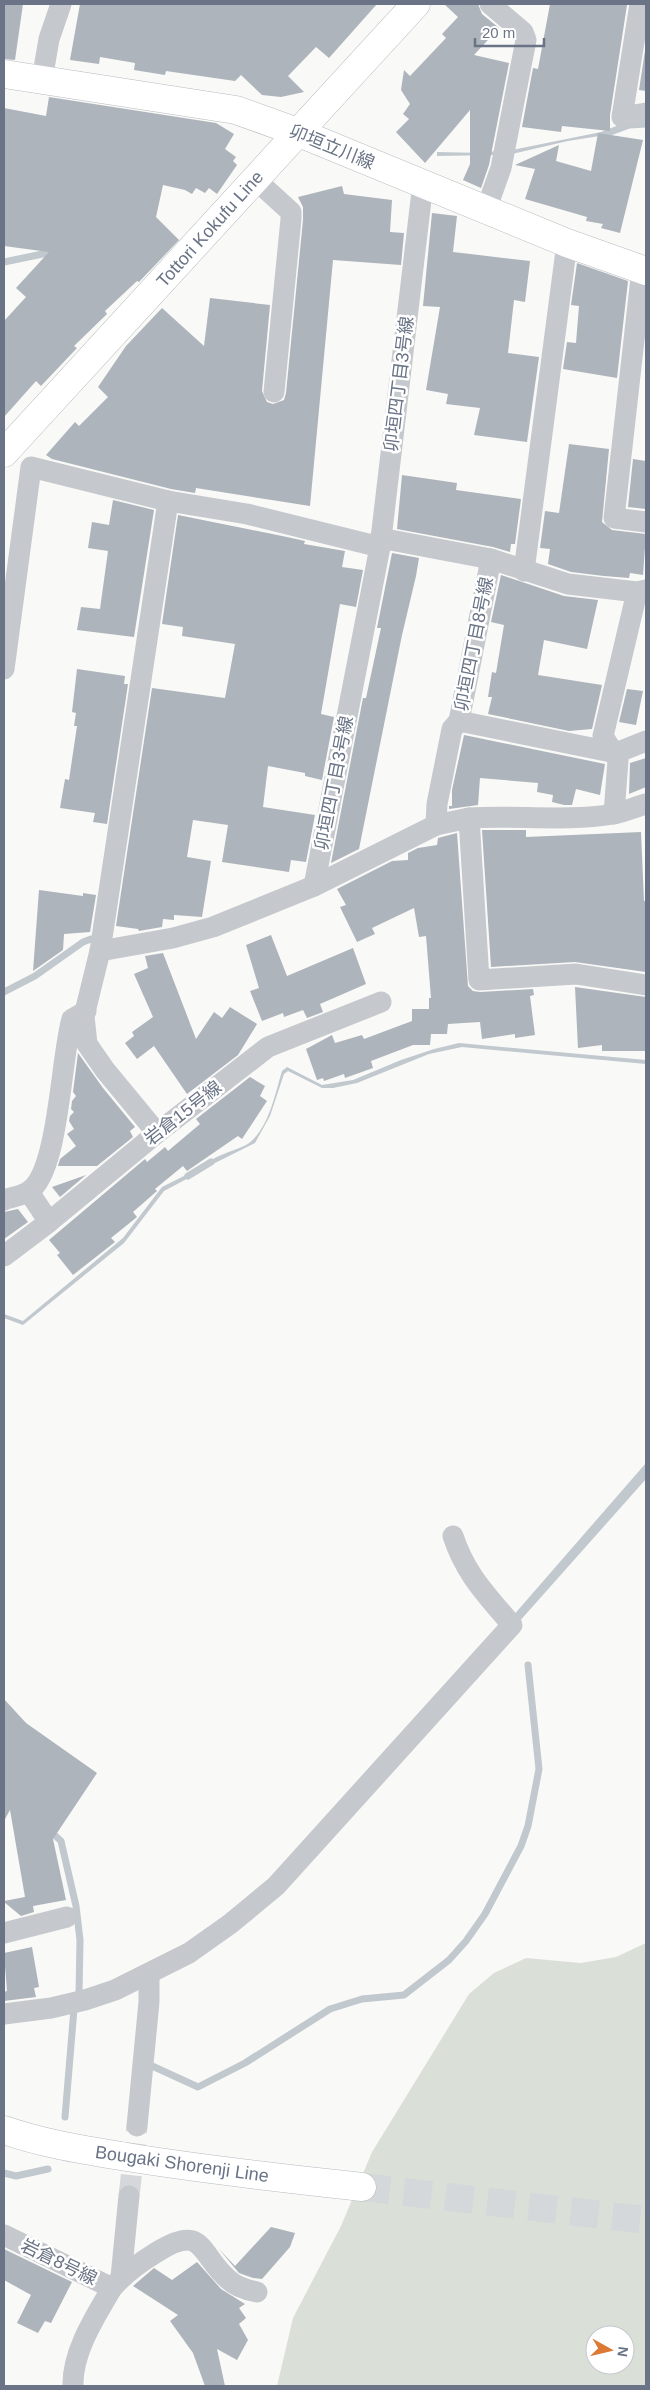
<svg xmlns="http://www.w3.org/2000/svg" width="650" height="2390" font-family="Arial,'Noto Sans JP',sans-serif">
  <rect width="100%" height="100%" fill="#f9f9f7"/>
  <!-- green -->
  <path fill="#dae0d8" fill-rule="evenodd" d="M646,1943V2386H277L293,2318L341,2226L372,2152L469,1994L494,1973L526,1958L581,1963L616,1957ZM595,2335H625V2365H595Z"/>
  <!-- water -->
  <g fill="#c1c8ce">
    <polygon points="611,130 612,134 568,141 512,154 512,150"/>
    <polygon points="496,151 495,155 437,156 437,152 482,153"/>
    <path d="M459,1043L646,1060V1064L462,1047L429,1054L357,1083L333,1088H322L288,1071L284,1074L270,1116L255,1143L205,1168L202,1166C215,1156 230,1152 244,1146C268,1134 275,1094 282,1071L287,1067L322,1085L353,1080L401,1060L434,1049Z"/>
    <polygon points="194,1171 196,1174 164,1191 124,1243 23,1325 4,1318 4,1314 23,1321 123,1238 162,1187"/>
    <polygon points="646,1463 646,1479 518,1623 512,1617"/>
  </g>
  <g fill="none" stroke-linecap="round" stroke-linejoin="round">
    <!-- stream -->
    <g stroke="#c1c8ce" stroke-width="7">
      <polyline points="605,134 629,125 646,124"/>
      <polyline points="4,262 57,251"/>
      <polyline points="4,992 35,976 83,942 91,939"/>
      <polyline points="188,1176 211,1162"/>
      <polyline points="49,1830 61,1841 76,1906 80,1940 79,1995"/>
      <polyline points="150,2065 198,2087 245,2063 330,2009 362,1999 404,1995 449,1960 466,1941 485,1914 521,1846 528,1826 539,1769 528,1665"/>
      <polyline points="65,2117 74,2009"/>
      <polyline points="4,2173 16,2176 48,2169"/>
    </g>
  </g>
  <!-- building -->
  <g fill="#aeb4bb">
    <polygon points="4,4 23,4 15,60 4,59"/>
    <polygon points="80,4 377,4 329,58 316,47 288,76 304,92 281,97 262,95 241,75 235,81 166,71 165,75 134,70 135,63 100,57 99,64 70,60"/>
    <polygon points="444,4 478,4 482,14 499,28 474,55 509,63 489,165 481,188 463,180 470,164 470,110 425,163 396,132 409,119 403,114 410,104 401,90 404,70 410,76 446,38 442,34 458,17"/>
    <polygon points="550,4 627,5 610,115 610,131 562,126 561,132 522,127 533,68 538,69"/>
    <polygon points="646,44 646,91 639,90"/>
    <polygon points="49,97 216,123 234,134 225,149 236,157 233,161 237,165 217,194 209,188 205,193 196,188 192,194 185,190 163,185 156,217 179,240 139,282 137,281 105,311 107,314 74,346 77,348 41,386 36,381 4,417 4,321 26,297 16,288 49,252 4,246 4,108 46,116"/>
    <polygon points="598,133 643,140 620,233 601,228 603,224 586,221 587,217 525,199 535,169 515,165 559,145 556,161 591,171"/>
    <polygon points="342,186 344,194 392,200 390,232 404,233 401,265 333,260 310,506 196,488 195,493 171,489 52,459 46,455 75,422 79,426 108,397 98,387 126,346 162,308 204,346 210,298 270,305 262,391 267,402 273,404 284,400 286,393 303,220 303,207 298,197"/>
    <polygon points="432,213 457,216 453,252 530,261 525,302 514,300 508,353 539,357 527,442 474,435 480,408 446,404 448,394 426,390 440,307 423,306"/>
    <polygon points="577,263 628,281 617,378 563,369 567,342 576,343 579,306 571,305"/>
    <polygon points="569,444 609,449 602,522 612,530 646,534 643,575 630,573 629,578 604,576 571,572 548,564 550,549 540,548 545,511 559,513"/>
    <polygon points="633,459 646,461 646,509 628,507"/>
    <polygon points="402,475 457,483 456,490 521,499 515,544 511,544 510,552 493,547 397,529"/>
    <polygon points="113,500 154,510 134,637 77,630 81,607 100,609 108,551 88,548 92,522 109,525"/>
    <polygon points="178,515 287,537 305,541 304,544 345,551 342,567 363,570 356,607 340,604 321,714 334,717 322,780 305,776 305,773 268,766 263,807 315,815 306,862 291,860 289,872 222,862 228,825 193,820 187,857 211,861 202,917 174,915 174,920 163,919 162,927 139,931 138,929 116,926 152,688 225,698 235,644 182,636 183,627 162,624"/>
    <polygon points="392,553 419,558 416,576 402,635 359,849 331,863 363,698 366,698 381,628 377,628"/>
    <polygon points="501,575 564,596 598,600 587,649 544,640 538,675 602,685 592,729 569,731 488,714 492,697 488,697 492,672 496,673 504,625 491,622"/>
    <polygon points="77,669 125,676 124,684 128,684 107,824 93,822 95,813 60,808 65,779 69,780 77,726 74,726 76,713 72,712"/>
    <polygon points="627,689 643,691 636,725 619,722"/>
    <polygon points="464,735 605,764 600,795 576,789 572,805 564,805 552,802 553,795 537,792 538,783 480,778 478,805 449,809 449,806 452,806 452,790"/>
    <polygon points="646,758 646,787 629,794 630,763"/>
    <polygon points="482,830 526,830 526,837 641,832 644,901 646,901 646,972 575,962 491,967"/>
    <polygon points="457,833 468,986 473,991 480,992 533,989 534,995 530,996 535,1035 515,1038 515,1034 482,1039 480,1022 448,1024 447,1034 431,1034 430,1045 413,1045 371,1061 373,1068 345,1078 344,1074 324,1081 323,1078 317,1080 306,1049 332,1035 335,1043 362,1035 364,1039 412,1021 412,1009 429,1009 429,998 431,998 426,936 419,937 414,908 372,928 375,934 357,942 340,907 346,905 337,889 392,861 408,860 408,853 418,848 437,845 438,838"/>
    <polygon points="39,890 83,896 83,893 96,895 90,932 64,934 63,950 33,971"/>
    <polygon points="271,935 287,976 353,948 366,984 320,1004 323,1012 307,1018 303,1010 284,1017 283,1013 262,1021 250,991 259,988 246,945"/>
    <polygon points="163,953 196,1039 214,1012 222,1018 230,1007 257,1024 238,1055 187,1094 154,1046 137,1059 125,1043 134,1036 132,1032 153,1017 134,974 148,968 145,956"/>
    <polygon points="575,987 646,997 646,1051 602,1051 602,1045 578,1048"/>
    <polygon points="78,1053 103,1088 135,1127 130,1131 133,1137 97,1166 58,1166 60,1159 76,1146 67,1134 74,1129 69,1121 70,1116 74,1112 71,1109 72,1101 76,1096 73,1092"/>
    <polygon points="250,1077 265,1086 260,1096 267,1101 242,1139 238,1136 187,1171 183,1166 155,1189 157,1191 133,1212 137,1217 111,1238 115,1242 73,1275 57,1255 60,1253 49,1240 145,1159 147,1162 165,1147 168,1151 200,1124 196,1119"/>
    <polygon points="86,1175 60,1197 52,1187"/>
    <polygon points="18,1209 28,1222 4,1239 4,1212"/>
    <polygon points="4,1699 26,1723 97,1773 53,1839 66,1900 33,1906 34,1912 21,1916 4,1902 4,1901 25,1897 10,1810 4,1821"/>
    <polygon points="32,1947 39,1987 34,1988 36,1997 4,2001 4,1992 7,1991 4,1953"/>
    <polygon points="271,2227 295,2233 290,2247 262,2279 253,2278 239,2273 218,2248 235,2266"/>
    <polygon points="4,2249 72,2282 51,2323 45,2321 38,2333 17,2323 31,2295 4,2280"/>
    <polygon points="197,2262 221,2289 245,2304 239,2308 246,2318 239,2324 248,2340 237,2360 217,2349 225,2386 205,2386 193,2353 170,2321 178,2315 133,2286 154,2268 172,2280"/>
  </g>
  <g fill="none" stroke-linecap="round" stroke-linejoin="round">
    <!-- street-tunnel -->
    <polyline stroke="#d5d8db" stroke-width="21" stroke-dasharray="21 11" stroke-linecap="butt" points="129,2196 137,2126"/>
    <!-- secondary-tunnel -->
    <polyline stroke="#d5d8db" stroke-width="28" stroke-dasharray="28 14" stroke-linecap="butt" points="362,2187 646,2220"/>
    <!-- secondary casing -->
    <g stroke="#b8bbc0" stroke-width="29">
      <g id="secondary">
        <polyline points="4,74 236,110 297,132 567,243 646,271"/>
        <polyline points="4,453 416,4"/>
        <path d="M4,2130C44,2144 85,2150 127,2157C205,2170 283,2178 362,2187"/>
      </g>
    </g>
    <!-- street -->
    <g stroke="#c5c8cc" stroke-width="21">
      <polyline points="640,4 622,117 646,113"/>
      <polyline points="42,80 49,39 61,4"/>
      <polyline points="256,180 291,212 291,219 274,392"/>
      <polyline points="423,183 380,547 314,886 436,825 469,818 479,980 576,974 646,985"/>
      <polyline points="486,210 501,168 526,40 523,32 490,4"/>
      <polyline points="642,269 614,518 646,522"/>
      <polyline points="380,538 491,559"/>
      <polyline points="524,571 567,243"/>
      <polyline points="646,590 637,592 568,584 491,559 459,721 616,753 646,741"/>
      <polyline points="4,669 31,467 168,501 247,514 380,547"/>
      <polyline points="614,814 618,760 603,736 637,592"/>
      <path d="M469,818C517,815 566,822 613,814C624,812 635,807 646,804"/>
      <polyline points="436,825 437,804 452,729 459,721"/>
      <polyline points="100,951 173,938 213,927 314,886"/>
      <polyline points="157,1133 105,1070 87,1044 84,1016 100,951 168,501"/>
      <polyline points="29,1192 49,1222"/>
      <path d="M4,1200C11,1197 23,1196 29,1191C59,1173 61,1054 72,1019L86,1011"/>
      <polyline points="4,1256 49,1222 157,1133 268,1047 381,1002"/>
      <polyline points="4,1933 67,1917"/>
      <path d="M4,2014L51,2008L85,2000L115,1990L189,1953L230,1924L276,1886L512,1625C486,1594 466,1575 453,1536"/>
      <polyline points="137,2126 149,2002 149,1974"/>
      <path d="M4,2235L112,2288C125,2273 139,2263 157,2252C205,2222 199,2255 229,2280C236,2287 247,2290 257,2292"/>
      <polyline points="121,2277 129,2196"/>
      <path d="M73,2386C72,2352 95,2317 112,2288"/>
    </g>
    <!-- secondary -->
    <use href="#secondary" stroke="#fff" stroke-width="28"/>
  </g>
  <g text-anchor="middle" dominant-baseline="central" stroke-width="5" stroke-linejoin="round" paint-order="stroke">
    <!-- street labels -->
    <g font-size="18" fill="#6a7486" stroke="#fff">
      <text transform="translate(332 147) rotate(22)">卯垣立川線</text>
      <text transform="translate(210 229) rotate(-48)">Tottori Kokufu Line</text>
      <text transform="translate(399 384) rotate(-83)">卯垣四丁目3号線</text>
      <text transform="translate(474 644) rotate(-79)">卯垣四丁目8号線</text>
      <text transform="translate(334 783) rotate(-79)">卯垣四丁目3号線</text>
      <text transform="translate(183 1113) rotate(-38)">岩倉15号線</text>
      <text transform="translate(182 2164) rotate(8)">Bougaki Shorenji Line</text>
      <text transform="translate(59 2262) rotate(26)">岩倉8号線</text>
    </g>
  </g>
  <!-- border -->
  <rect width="650" height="2390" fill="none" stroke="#6a7486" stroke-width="10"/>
  <!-- north arrow -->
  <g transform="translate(610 2350) rotate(98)"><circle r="24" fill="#ffffff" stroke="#c3c7cf"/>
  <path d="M0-4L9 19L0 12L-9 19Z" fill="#db7935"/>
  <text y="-8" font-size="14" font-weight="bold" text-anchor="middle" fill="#6a7486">N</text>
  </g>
  <!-- scale -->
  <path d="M475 38v8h69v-8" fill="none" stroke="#6a7486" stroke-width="2.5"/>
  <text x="482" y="38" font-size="15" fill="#6a7486" stroke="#ffffff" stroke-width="4" paint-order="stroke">20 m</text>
</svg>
